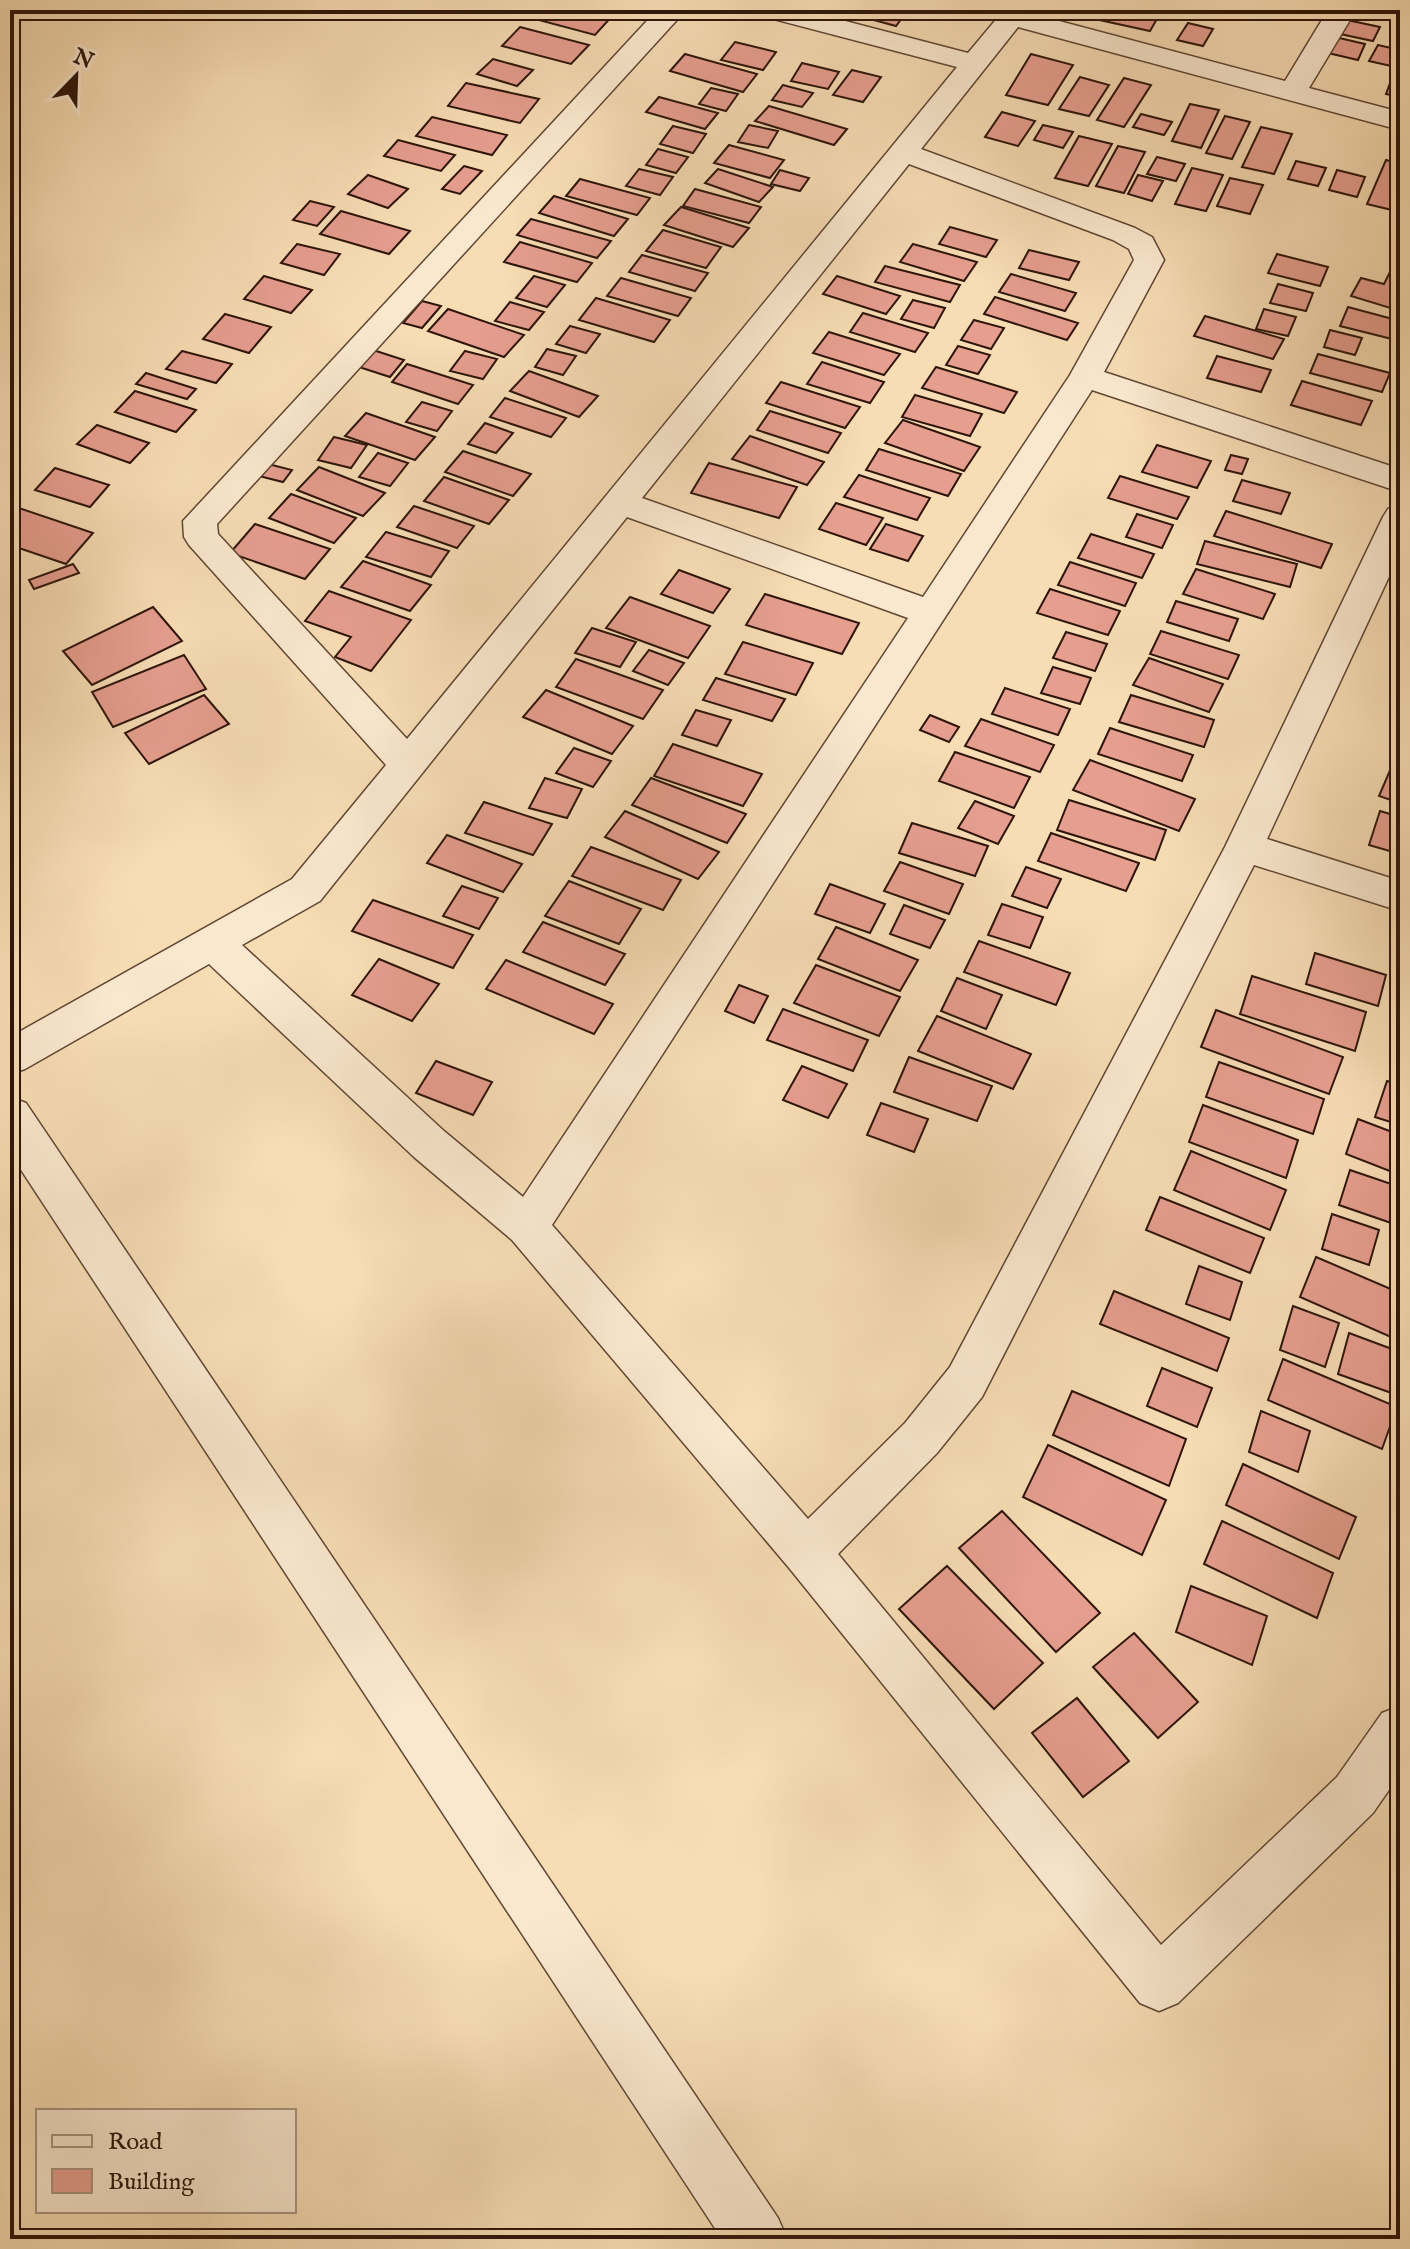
<svg xmlns="http://www.w3.org/2000/svg" width="1410" height="2249" font-family="'IM FELL English',serif">
  <rect width="100%" height="100%" fill="#f7dcb4"/>
  <filter id="stains"><feTurbulence type="fractalNoise" baseFrequency=".0025" numOctaves="4"/><feColorMatrix values="0 0 0 0 .2 0 0 0 0 .09 0 0 0 0 .02 0 0 0 .5 -.17"/></filter>
  <radialGradient id="worn" r=".72"><stop offset=".6" stop-color="#630" stop-opacity="0"/><stop offset="1" stop-color="#630" stop-opacity=".3"/></radialGradient>
  <!-- building -->
  <g fill="#e69e8f" stroke="#2e150a" stroke-width="2">
    <polygon points="543,10 593,10 613,15 595,35 535,19"/>
    <polygon points="859,10 903,10 907,11 896,26 855,15"/>
    <polygon points="1084,10 1162,10 1150,31 1081,16"/>
    <polygon points="1201,10 1238,10 1232,20 1199,13"/>
    <polygon points="1347,20 1380,27 1373,41 1340,34"/>
    <polygon points="1188,23 1213,29 1203,46 1177,40"/>
    <polygon points="520,27 589,45 571,64 502,46"/>
    <polygon points="1335,37 1365,44 1358,60 1328,53"/>
    <polygon points="735,42 776,52 763,70 721,60"/>
    <polygon points="1378,45 1400,50 1400,68 1369,61"/>
    <polygon points="685,54 757,74 743,92 670,71"/>
    <polygon points="1031,54 1073,65 1048,105 1006,95"/>
    <polygon points="493,59 533,70 517,86 477,74"/>
    <polygon points="802,63 839,72 828,89 791,81"/>
    <polygon points="852,70 881,77 863,102 833,95"/>
    <polygon points="1080,77 1109,85 1089,116 1059,109"/>
    <polygon points="1124,78 1151,85 1124,127 1097,120"/>
    <polygon points="1392,78 1400,80 1400,97 1386,94"/>
    <polygon points="466,83 539,99 520,123 448,106"/>
    <polygon points="783,85 813,93 802,107 772,100"/>
    <polygon points="711,88 738,94 726,111 699,104"/>
    <polygon points="659,97 718,113 705,129 646,112"/>
    <polygon points="1190,104 1219,110 1201,148 1172,141"/>
    <polygon points="769,106 847,129 834,145 755,121"/>
    <polygon points="1002,112 1035,121 1018,146 985,137"/>
    <polygon points="1141,114 1172,122 1164,135 1133,127"/>
    <polygon points="1225,116 1250,122 1232,159 1206,153"/>
    <polygon points="432,117 507,135 492,155 416,136"/>
    <polygon points="749,125 778,131 768,148 738,142"/>
    <polygon points="1043,125 1073,132 1063,148 1034,140"/>
    <polygon points="673,126 706,134 693,153 660,144"/>
    <polygon points="1261,127 1292,134 1274,174 1242,167"/>
    <polygon points="1079,136 1112,144 1088,186 1055,178"/>
    <polygon points="398,140 455,155 441,171 384,156"/>
    <polygon points="729,145 784,160 770,178 714,163"/>
    <polygon points="1118,146 1145,152 1124,193 1096,186"/>
    <polygon points="658,149 688,157 676,173 646,165"/>
    <polygon points="1157,157 1185,164 1176,181 1147,174"/>
    <polygon points="1386,160 1400,164 1400,202 1396,211 1367,204"/>
    <polygon points="1296,161 1326,168 1318,186 1288,179"/>
    <polygon points="464,166 482,171 460,194 442,189"/>
    <polygon points="1192,168 1223,175 1206,211 1175,204"/>
    <polygon points="639,169 673,177 660,195 626,186"/>
    <polygon points="718,169 773,187 759,202 705,183"/>
    <polygon points="780,170 809,178 800,191 771,184"/>
    <polygon points="1337,170 1365,177 1357,197 1329,190"/>
    <polygon points="368,175 408,189 388,208 348,194"/>
    <polygon points="1138,175 1163,181 1152,201 1128,194"/>
    <polygon points="1230,178 1263,185 1250,214 1217,206"/>
    <polygon points="580,179 650,198 637,215 566,196"/>
    <polygon points="695,189 761,207 749,223 683,206"/>
    <polygon points="554,196 628,219 614,236 539,213"/>
    <polygon points="310,201 334,207 317,226 293,220"/>
    <polygon points="681,207 749,228 733,247 664,225"/>
    <polygon points="341,211 410,231 389,254 320,234"/>
    <polygon points="531,219 611,241 597,258 517,235"/>
    <polygon points="950,227 997,240 986,257 939,244"/>
    <polygon points="663,230 721,247 706,268 646,251"/>
    <polygon points="520,242 592,263 577,282 504,262"/>
    <polygon points="297,244 340,254 324,275 281,263"/>
    <polygon points="913,244 977,262 964,281 900,262"/>
    <polygon points="1029,250 1079,262 1069,280 1019,268"/>
    <polygon points="1277,254 1328,267 1320,286 1268,273"/>
    <polygon points="642,255 708,273 695,291 629,272"/>
    <polygon points="885,266 960,285 950,302 875,282"/>
    <polygon points="1391,270 1400,272 1400,311 1351,296 1361,278 1384,284"/>
    <polygon points="1011,274 1076,293 1065,311 999,292"/>
    <polygon points="264,276 312,290 291,313 244,299"/>
    <polygon points="534,276 565,285 547,307 516,298"/>
    <polygon points="837,276 900,296 886,314 823,294"/>
    <polygon points="621,278 691,298 678,316 607,296"/>
    <polygon points="1278,284 1313,293 1306,311 1270,303"/>
    <polygon points="995,297 1078,323 1067,340 984,314"/>
    <polygon points="596,298 670,320 654,342 579,320"/>
    <polygon points="913,300 945,308 934,328 901,319"/>
    <polygon points="422,301 441,306 422,328 403,323"/>
    <polygon points="510,302 544,312 529,330 495,321"/>
    <polygon points="1348,307 1400,321 1392,339 1340,326"/>
    <polygon points="448,309 524,335 504,357 428,331"/>
    <polygon points="1264,309 1296,317 1288,336 1256,329"/>
    <polygon points="863,313 928,333 915,352 850,332"/>
    <polygon points="225,314 271,327 249,353 203,339"/>
    <polygon points="1205,316 1284,339 1273,359 1194,336"/>
    <polygon points="974,320 1004,328 991,349 961,340"/>
    <polygon points="570,326 600,334 586,353 556,344"/>
    <polygon points="1330,330 1362,338 1355,355 1324,347"/>
    <polygon points="829,332 900,354 884,375 813,353"/>
    <polygon points="958,346 990,355 978,374 946,365"/>
    <polygon points="547,349 576,356 563,375 535,367"/>
    <polygon points="373,350 404,360 390,377 359,367"/>
    <polygon points="182,351 232,364 216,383 166,369"/>
    <polygon points="465,351 497,359 483,379 450,371"/>
    <polygon points="1318,354 1390,373 1382,392 1310,373"/>
    <polygon points="1217,356 1271,370 1261,392 1207,378"/>
    <polygon points="822,362 884,382 870,403 807,384"/>
    <polygon points="407,364 473,385 458,404 392,382"/>
    <polygon points="936,367 1017,392 1004,413 922,388"/>
    <polygon points="529,371 598,396 579,417 510,391"/>
    <polygon points="146,373 196,389 187,399 136,384"/>
    <polygon points="1302,381 1372,401 1361,425 1291,405"/>
    <polygon points="781,382 860,407 845,428 766,403"/>
    <polygon points="135,391 196,410 176,432 115,412"/>
    <polygon points="915,395 982,414 970,436 902,417"/>
    <polygon points="505,398 566,418 551,437 490,417"/>
    <polygon points="422,402 452,411 437,431 406,422"/>
    <polygon points="770,411 841,433 828,453 757,430"/>
    <polygon points="366,413 435,437 415,460 345,436"/>
    <polygon points="903,420 980,447 964,471 885,443"/>
    <polygon points="485,423 513,433 496,453 468,444"/>
    <polygon points="97,425 149,443 130,463 77,444"/>
    <polygon points="750,436 824,462 807,485 732,459"/>
    <polygon points="334,437 367,445 351,468 318,460"/>
    <polygon points="1157,445 1211,461 1197,488 1142,472"/>
    <polygon points="879,449 961,474 948,496 866,470"/>
    <polygon points="463,451 531,474 513,496 445,472"/>
    <polygon points="378,453 408,463 390,486 359,477"/>
    <polygon points="1231,455 1248,459 1242,474 1225,470"/>
    <polygon points="264,463 292,470 283,482 255,475"/>
    <polygon points="709,463 797,487 779,518 691,493"/>
    <polygon points="319,467 385,493 363,516 297,490"/>
    <polygon points="55,468 109,485 90,507 35,490"/>
    <polygon points="859,475 930,498 917,520 844,497"/>
    <polygon points="1120,476 1189,497 1177,519 1108,498"/>
    <polygon points="444,477 509,500 489,524 424,501"/>
    <polygon points="1242,480 1290,493 1281,514 1233,501"/>
    <polygon points="291,494 356,518 334,543 269,518"/>
    <polygon points="836,503 883,518 866,545 819,529"/>
    <polygon points="10,505 93,533 66,564 10,545"/>
    <polygon points="414,506 474,526 457,548 397,527"/>
    <polygon points="1226,511 1332,544 1321,568 1214,536"/>
    <polygon points="1137,514 1173,525 1162,548 1126,537"/>
    <polygon points="255,524 330,549 305,579 230,553"/>
    <polygon points="886,524 923,536 908,561 870,549"/>
    <polygon points="386,532 449,551 431,577 366,557"/>
    <polygon points="1091,534 1154,554 1142,578 1078,558"/>
    <polygon points="1205,541 1297,564 1290,587 1197,564"/>
    <polygon points="363,561 431,585 410,611 341,587"/>
    <polygon points="1070,562 1136,583 1125,606 1058,585"/>
    <polygon points="73,564 79,573 34,589 29,580"/>
    <polygon points="1196,569 1275,594 1263,619 1183,594"/>
    <polygon points="679,570 730,589 713,613 661,594"/>
    <polygon points="1050,589 1120,611 1108,635 1037,613"/>
    <polygon points="329,591 411,620 371,671 335,657 351,637 305,621"/>
    <polygon points="765,594 859,623 842,654 746,625"/>
    <polygon points="630,597 710,626 688,658 606,628"/>
    <polygon points="1176,601 1238,619 1229,641 1167,622"/>
    <polygon points="153,607 182,641 92,685 63,651"/>
    <polygon points="592,628 636,642 620,667 575,653"/>
    <polygon points="1161,631 1239,655 1228,679 1150,654"/>
    <polygon points="1066,632 1107,644 1095,671 1053,658"/>
    <polygon points="743,642 813,663 796,695 725,674"/>
    <polygon points="649,650 684,663 668,685 633,671"/>
    <polygon points="184,655 206,689 113,727 92,692"/>
    <polygon points="1149,658 1223,684 1209,712 1133,685"/>
    <polygon points="576,659 663,690 643,719 556,687"/>
    <polygon points="1053,667 1091,678 1080,704 1041,693"/>
    <polygon points="716,678 785,699 772,721 703,700"/>
    <polygon points="1005,688 1070,709 1058,735 992,714"/>
    <polygon points="546,690 633,726 612,754 523,717"/>
    <polygon points="204,695 229,724 149,764 125,733"/>
    <polygon points="1131,695 1214,720 1204,747 1119,722"/>
    <polygon points="696,710 731,720 717,746 682,735"/>
    <polygon points="930,715 959,727 949,742 920,730"/>
    <polygon points="981,719 1054,745 1040,772 965,746"/>
    <polygon points="1110,728 1193,755 1182,781 1098,754"/>
    <polygon points="673,744 762,774 743,806 654,776"/>
    <polygon points="574,748 611,761 593,787 556,773"/>
    <polygon points="955,752 1030,777 1014,808 939,781"/>
    <polygon points="1090,760 1195,799 1179,831 1073,790"/>
    <polygon points="1391,768 1400,771 1400,803 1379,796"/>
    <polygon points="545,778 582,789 567,818 529,808"/>
    <polygon points="651,778 746,814 727,843 632,805"/>
    <polygon points="1069,800 1166,830 1155,860 1057,830"/>
    <polygon points="975,801 1014,816 998,844 958,828"/>
    <polygon points="484,802 552,824 533,855 465,833"/>
    <polygon points="625,811 719,852 698,879 605,837"/>
    <polygon points="1380,811 1400,817 1400,854 1369,845"/>
    <polygon points="912,823 988,846 975,876 899,853"/>
    <polygon points="1051,833 1139,863 1126,891 1038,861"/>
    <polygon points="447,835 522,864 503,892 427,863"/>
    <polygon points="591,847 681,880 663,910 572,876"/>
    <polygon points="900,862 963,884 949,914 884,891"/>
    <polygon points="1026,867 1061,879 1047,908 1012,896"/>
    <polygon points="569,881 641,909 619,944 545,916"/>
    <polygon points="830,884 885,904 870,933 815,914"/>
    <polygon points="462,886 498,898 479,929 443,916"/>
    <polygon points="373,900 473,935 453,968 352,931"/>
    <polygon points="1002,904 1043,917 1030,948 988,935"/>
    <polygon points="904,905 945,920 930,948 890,934"/>
    <polygon points="543,922 625,954 605,985 523,952"/>
    <polygon points="836,927 918,960 900,991 818,959"/>
    <polygon points="979,941 1070,973 1056,1005 964,972"/>
    <polygon points="1315,953 1386,975 1378,1006 1306,984"/>
    <polygon points="379,959 439,984 412,1021 352,995"/>
    <polygon points="506,960 613,1004 594,1034 486,989"/>
    <polygon points="816,965 900,997 879,1036 794,1003"/>
    <polygon points="1252,976 1366,1012 1355,1051 1240,1014"/>
    <polygon points="957,978 1002,995 986,1029 941,1011"/>
    <polygon points="739,985 768,996 754,1023 725,1011"/>
    <polygon points="783,1009 868,1040 853,1071 767,1040"/>
    <polygon points="1216,1010 1343,1057 1329,1094 1201,1047"/>
    <polygon points="937,1016 1031,1054 1013,1089 918,1051"/>
    <polygon points="909,1057 992,1086 977,1121 894,1092"/>
    <polygon points="436,1061 492,1082 473,1115 416,1093"/>
    <polygon points="1219,1062 1324,1099 1313,1134 1206,1097"/>
    <polygon points="802,1066 847,1084 828,1118 783,1100"/>
    <polygon points="1387,1081 1400,1085 1400,1125 1375,1117"/>
    <polygon points="881,1103 928,1119 914,1152 867,1135"/>
    <polygon points="1203,1105 1298,1140 1286,1178 1189,1142"/>
    <polygon points="1358,1119 1400,1135 1400,1175 1346,1154"/>
    <polygon points="1191,1151 1286,1190 1270,1230 1174,1190"/>
    <polygon points="1350,1170 1400,1187 1400,1226 1339,1205"/>
    <polygon points="1160,1197 1264,1238 1250,1273 1146,1230"/>
    <polygon points="1332,1214 1379,1230 1369,1265 1322,1249"/>
    <polygon points="1316,1257 1400,1293 1400,1341 1300,1297"/>
    <polygon points="1199,1266 1242,1282 1230,1320 1186,1304"/>
    <polygon points="1114,1291 1229,1338 1217,1371 1100,1324"/>
    <polygon points="1293,1306 1339,1323 1325,1367 1280,1350"/>
    <polygon points="1349,1333 1400,1352 1400,1396 1338,1374"/>
    <polygon points="1283,1359 1397,1407 1382,1449 1268,1400"/>
    <polygon points="1162,1368 1212,1388 1197,1427 1147,1406"/>
    <polygon points="1072,1391 1186,1439 1169,1486 1053,1435"/>
    <polygon points="1261,1411 1310,1431 1298,1472 1249,1452"/>
    <polygon points="1048,1445 1166,1500 1142,1555 1023,1497"/>
    <polygon points="1243,1464 1356,1517 1339,1559 1226,1505"/>
    <polygon points="1002,1511 1100,1613 1056,1652 959,1548"/>
    <polygon points="1222,1521 1333,1573 1317,1618 1204,1564"/>
    <polygon points="947,1566 1043,1663 994,1709 899,1609"/>
    <polygon points="1191,1586 1267,1616 1252,1665 1176,1632"/>
    <polygon points="1134,1633 1198,1702 1158,1738 1093,1667"/>
    <polygon points="1077,1698 1129,1761 1083,1797 1032,1733"/>
  </g>
  <g fill="none" stroke-linecap="round" stroke-linejoin="round">
    <!-- minor casing -->
    <g stroke="#604734" stroke-width="3">
      <path id="minor" d="M657,10H686L217,524L218,534L407,739L957,67L762,16L758,10H803L968,53L1004,10H1032L1029,13L1285,81L1328,10H1356L1309,88L1400,112V130L1018,27L921,149L1135,228L1152,237L1164,260L1104,372L1400,469V492L1092,390L552,1225L808,1519L905,1423L950,1367L1225,847L1383,517L1388,509L1400,505V553L1267,839L1400,881V911L1254,865L982,1397L937,1453L838,1554L1161,1945L1337,1777L1382,1713L1400,1706V1774L1373,1813L1178,2003L1159,2011L1140,2003L790,1569L512,1240L414,1157L209,964L25,1069L10,1074V1037L292,879L386,765L189,545L184,537L183,521ZM909,164L1113,240L1129,249L1134,260L1070,375L923,597L642,498ZM627,517L908,618L523,1197L444,1131L242,945L320,901Z"/>
    </g>
    <!-- tertiary casing -->
    <g stroke="#604734" stroke-width="3">
      <polygon id="tertiary" points="10,1097 26,1103 778,2218 787,2239 722,2239 10,1153"/>
    </g>
    <!-- minor -->
    <use href="#minor" fill="#fae8ce" fill-rule="evenodd"/>
    <!-- tertiary -->
    <use href="#tertiary" fill="#fae8ce" fill-rule="evenodd"/>
  </g>
  <!-- margin -->
  <rect width="1410" height="2249" fill="none" stroke="#f7dcb4" stroke-width="40"/>
  <rect x="12" y="12" width="1386" height="2225" fill="none" stroke="#2e150a" stroke-width="4"/>
  <rect x="20" y="20" width="1370" height="2209" fill="none" stroke="#2e150a" stroke-width="2"/>
  <!-- legend -->
  <rect x="36" y="2109" width="260" height="104" fill="#fae8ce" stroke="#a89480" stroke-width="2"/>
  <rect x="52" y="2135" width="40" height="12" fill="#fae8ce" stroke="#a89480" stroke-width="2"/>
  <text x="108" y="2149" font-size="24" fill="#2e150a">Road</text>
  <rect x="52" y="2169" width="40" height="24" fill="#e69e8f" stroke="#a89480" stroke-width="2"/>
  <text x="108" y="2189" font-size="24" fill="#2e150a">Building</text>
  <!-- north arrow -->
  <g transform="translate(76 76) rotate(23)" stroke="#fae8ce" stroke-width="6" paint-order="stroke">
  <path d="M0-6L14 30L0 20L-14 30Z" fill="#2e150a"/>
  <text y="-12" font-size="22" font-weight="bold" text-anchor="middle" fill="#2e150a">N</text>
  </g>
  <rect width="100%" height="100%" filter="url(#stains)"/>
  <rect width="100%" height="100%" fill="url(#worn)"/>
</svg>
